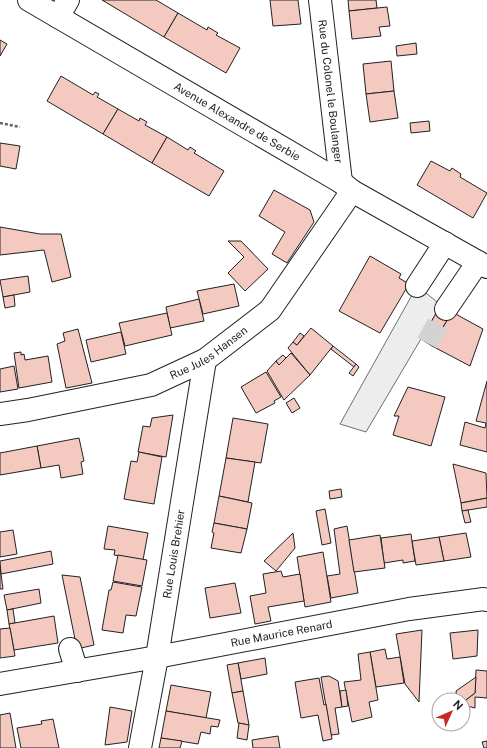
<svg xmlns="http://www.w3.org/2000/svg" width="487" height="748" font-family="'Public Sans',sans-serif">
  <rect width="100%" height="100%" fill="#fff"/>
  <!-- parking -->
  <polygon fill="#ededed" stroke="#6f6f6f" points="417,286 441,305 366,432 340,424"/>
  <!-- building -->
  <g fill="#f3c9c0" stroke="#222">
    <polygon points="102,0 156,0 178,13 164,37"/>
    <polygon points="270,0 298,0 301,24 273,26"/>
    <polygon points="348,0 376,0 377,8 349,11"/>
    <polygon points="387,7 390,26 379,27 381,36 352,39 349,11"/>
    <polygon points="178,13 207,30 208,27 218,33 216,35 240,48 226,73 164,37"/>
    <polygon points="0,40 7,44 0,56"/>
    <polygon points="416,43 417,54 397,56 396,46"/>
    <polygon points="391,61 394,91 366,94 363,64"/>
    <polygon points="61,76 93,95 95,92 99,94 97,97 118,109 103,134 47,101"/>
    <polygon points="394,91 398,118 370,122 366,94"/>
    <polygon points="118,109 139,121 140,118 147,122 145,125 167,137 152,163 103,134"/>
    <polygon points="429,121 430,131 411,133 410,123"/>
    <polygon points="167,137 188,150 190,147 196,151 194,153 224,171 209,196 152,163"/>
    <polygon points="0,143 20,146 16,169 0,166"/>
    <polygon points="431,161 450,171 452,168 461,174 460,177 487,193 473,218 417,185"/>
    <polygon points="274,190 310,210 314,222 287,263 272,254 285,232 259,216"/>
    <polygon points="0,227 40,234 61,234 71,277 52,282 44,250 0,255"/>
    <polygon points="228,241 241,241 268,269 245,291 228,273 244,257"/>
    <polygon points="370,256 401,274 399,278 409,284 380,333 339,311"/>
    <polygon points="28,276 30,292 3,297 0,280"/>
    <polygon points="234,284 239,306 203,314 197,291"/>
    <polygon points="14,295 15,306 5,308 3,297"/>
    <polygon points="199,299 204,321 170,328 166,307"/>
    <polygon points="441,305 452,312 432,346 421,339"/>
    <polygon points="452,312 483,329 470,366 432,346"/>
    <polygon points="167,313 172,335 125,346 119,323"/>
    <polygon points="311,328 333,346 310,375 288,348 293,342 297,345"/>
    <polygon points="78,329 92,383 66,388 57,344 65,341 63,333"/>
    <polygon points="121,332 126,354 91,362 86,340"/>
    <polygon points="300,333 304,336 297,345 293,342"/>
    <polygon points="333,346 356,364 354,367 331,349"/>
    <polygon points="21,352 21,355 24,354 25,360 48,356 52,382 19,388 14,353"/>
    <polygon points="291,353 310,375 284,400 267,371 276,361 279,365"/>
    <polygon points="283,355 286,358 279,365 276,361"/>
    <polygon points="356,364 359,367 353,376 349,373"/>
    <polygon points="14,366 18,389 0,392 0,369"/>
    <polygon points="266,372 281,397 274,401 275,403 256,413 241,387"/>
    <polygon points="487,381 487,452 460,445 465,422 485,428 486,423 476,421"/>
    <polygon points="408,387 445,397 431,446 393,435 399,416 394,416"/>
    <polygon points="294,398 300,408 292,413 286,403"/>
    <polygon points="173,415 166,457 138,452 143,426 150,427 152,418"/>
    <polygon points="233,418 268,424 261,463 226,458"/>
    <polygon points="79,438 84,461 81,462 83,474 61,478 59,465 41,468 37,446"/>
    <polygon points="37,446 41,468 0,475 0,453"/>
    <polygon points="139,452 162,457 154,504 124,499 131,461 137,462"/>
    <polygon points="226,458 255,462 248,502 219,496"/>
    <polygon points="453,464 486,473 487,498 461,503"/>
    <polygon points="341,489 342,497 330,499 329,491"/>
    <polygon points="219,496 252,503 247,529 214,523"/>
    <polygon points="487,498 487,507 462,511 461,503"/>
    <polygon points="325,509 331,543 322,545 316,511"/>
    <polygon points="468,510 471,522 465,523 462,511"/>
    <polygon points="214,523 247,529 241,553 211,548 214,533 212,532"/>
    <polygon points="108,526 148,533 143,560 114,555 115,550 104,549"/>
    <polygon points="347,526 358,593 331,598 327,576 340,574 334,529"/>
    <polygon points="13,530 17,554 0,557 0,532"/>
    <polygon points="293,533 295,548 276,571 264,561"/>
    <polygon points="466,533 471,557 444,561 439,537"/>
    <polygon points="411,534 415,561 403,563 403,560 384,563 381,538"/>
    <polygon points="380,535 385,568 354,572 349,540"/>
    <polygon points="439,537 444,561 416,565 412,541"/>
    <polygon points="51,551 53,564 1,574 0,561"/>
    <polygon points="323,552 331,602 305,607 297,557"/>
    <polygon points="118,555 147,560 142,586 113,581"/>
    <polygon points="0,569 1,574 3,589 0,589"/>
    <polygon points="281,571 283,577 300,574 304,601 268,607 271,621 255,624 250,596 266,593 263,574"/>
    <polygon points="62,575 80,577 94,645 77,649"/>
    <polygon points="113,582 142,587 136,616 126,615 123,633 102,630 109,590 111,590"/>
    <polygon points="235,583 241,613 210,618 205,588"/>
    <polygon points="39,589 41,603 7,610 4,595"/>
    <polygon points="13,609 15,623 9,624 7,610"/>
    <polygon points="54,616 58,643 14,650 9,624"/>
    <polygon points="10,628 15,656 0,658 0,629"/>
    <polygon points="422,630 419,702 405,684 396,634"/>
    <polygon points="478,630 477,656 453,659 450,633"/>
    <polygon points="385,649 387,659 400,657 404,683 376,687 370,652"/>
    <polygon points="370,652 378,700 369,702 372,717 352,722 344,682 361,680 358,654"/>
    <polygon points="265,658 267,674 241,679 238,663"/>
    <polygon points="238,663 243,691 232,693 227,665"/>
    <polygon points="476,670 487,671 487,698 475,697 475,708 463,705 463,702 475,693"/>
    <polygon points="329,676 338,681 342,707 335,708 339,734 331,735 321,677"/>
    <polygon points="476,677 475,693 463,702 463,700 457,700 456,691"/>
    <polygon points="319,678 324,705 326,704 332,739 323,741 318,715 301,718 295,682"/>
    <polygon points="171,685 211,692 206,718 166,711"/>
    <polygon points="346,690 348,706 342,707 340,691"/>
    <polygon points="243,691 249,725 238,723 232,693"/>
    <polygon points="110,707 132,711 127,742 105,745"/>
    <polygon points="166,711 220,720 218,727 211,726 210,734 201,732 198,744 161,738"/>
    <polygon points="10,713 16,748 0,748 0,715"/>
    <polygon points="53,719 59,748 21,748 17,728 42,724 41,721"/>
    <polygon points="239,723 249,725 247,740 237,738"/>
    <polygon points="278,736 280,748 253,748 252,740"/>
    <polygon points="161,738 182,741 180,748 159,748"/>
    <polygon points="487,741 487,748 484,748 482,742"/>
  </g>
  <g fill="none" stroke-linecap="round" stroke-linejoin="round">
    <!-- minor-tunnel -->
    <polyline stroke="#d3d3d3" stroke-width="22" stroke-dasharray="22 11" stroke-linecap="butt" points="427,343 446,309"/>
    <!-- minor casing -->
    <g stroke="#222" stroke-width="24">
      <g id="minor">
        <path id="s1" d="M29,0L341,182L352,191L487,267"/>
        <path id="s2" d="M320,0L341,182"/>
        <polyline points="58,17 68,0"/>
        <polyline points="417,286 445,243"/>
        <polyline points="446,309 478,262"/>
        <path id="s3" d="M0,414L28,410L151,385L205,360L270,310L352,191"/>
        <polyline points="70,649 77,671"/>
        <path id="s4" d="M0,684L157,657L409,609L484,599L487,600"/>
        <path id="s5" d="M140,748L157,657L205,360"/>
      </g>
    </g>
    <!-- path -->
    <polyline stroke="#646464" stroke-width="2.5" stroke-dasharray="3 2" stroke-linecap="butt" points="0,123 20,127"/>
    <!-- minor -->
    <use href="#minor" stroke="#fff" stroke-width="22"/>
  </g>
  <g text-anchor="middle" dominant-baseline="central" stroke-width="3" stroke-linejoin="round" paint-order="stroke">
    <!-- street labels -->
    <g font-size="11" fill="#222" stroke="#fff">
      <text stroke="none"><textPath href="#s2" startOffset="92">Rue du Colonel le Boulanger</textPath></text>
      <text stroke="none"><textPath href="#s1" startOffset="241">Avenue Alexandre de Serbie</textPath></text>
      <text stroke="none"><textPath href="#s3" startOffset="220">Rue Jules Hansen</textPath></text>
      <text stroke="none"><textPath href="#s5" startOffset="197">Rue Louis Brehier</textPath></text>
      <text stroke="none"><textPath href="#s4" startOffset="286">Rue Maurice Renard</textPath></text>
    </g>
  </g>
  <!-- north arrow -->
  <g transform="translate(451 712) rotate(45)"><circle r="19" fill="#ffffff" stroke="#a7a7a7"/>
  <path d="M0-3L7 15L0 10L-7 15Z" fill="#c62828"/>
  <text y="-6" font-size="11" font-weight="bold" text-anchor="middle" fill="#222222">N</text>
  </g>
</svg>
